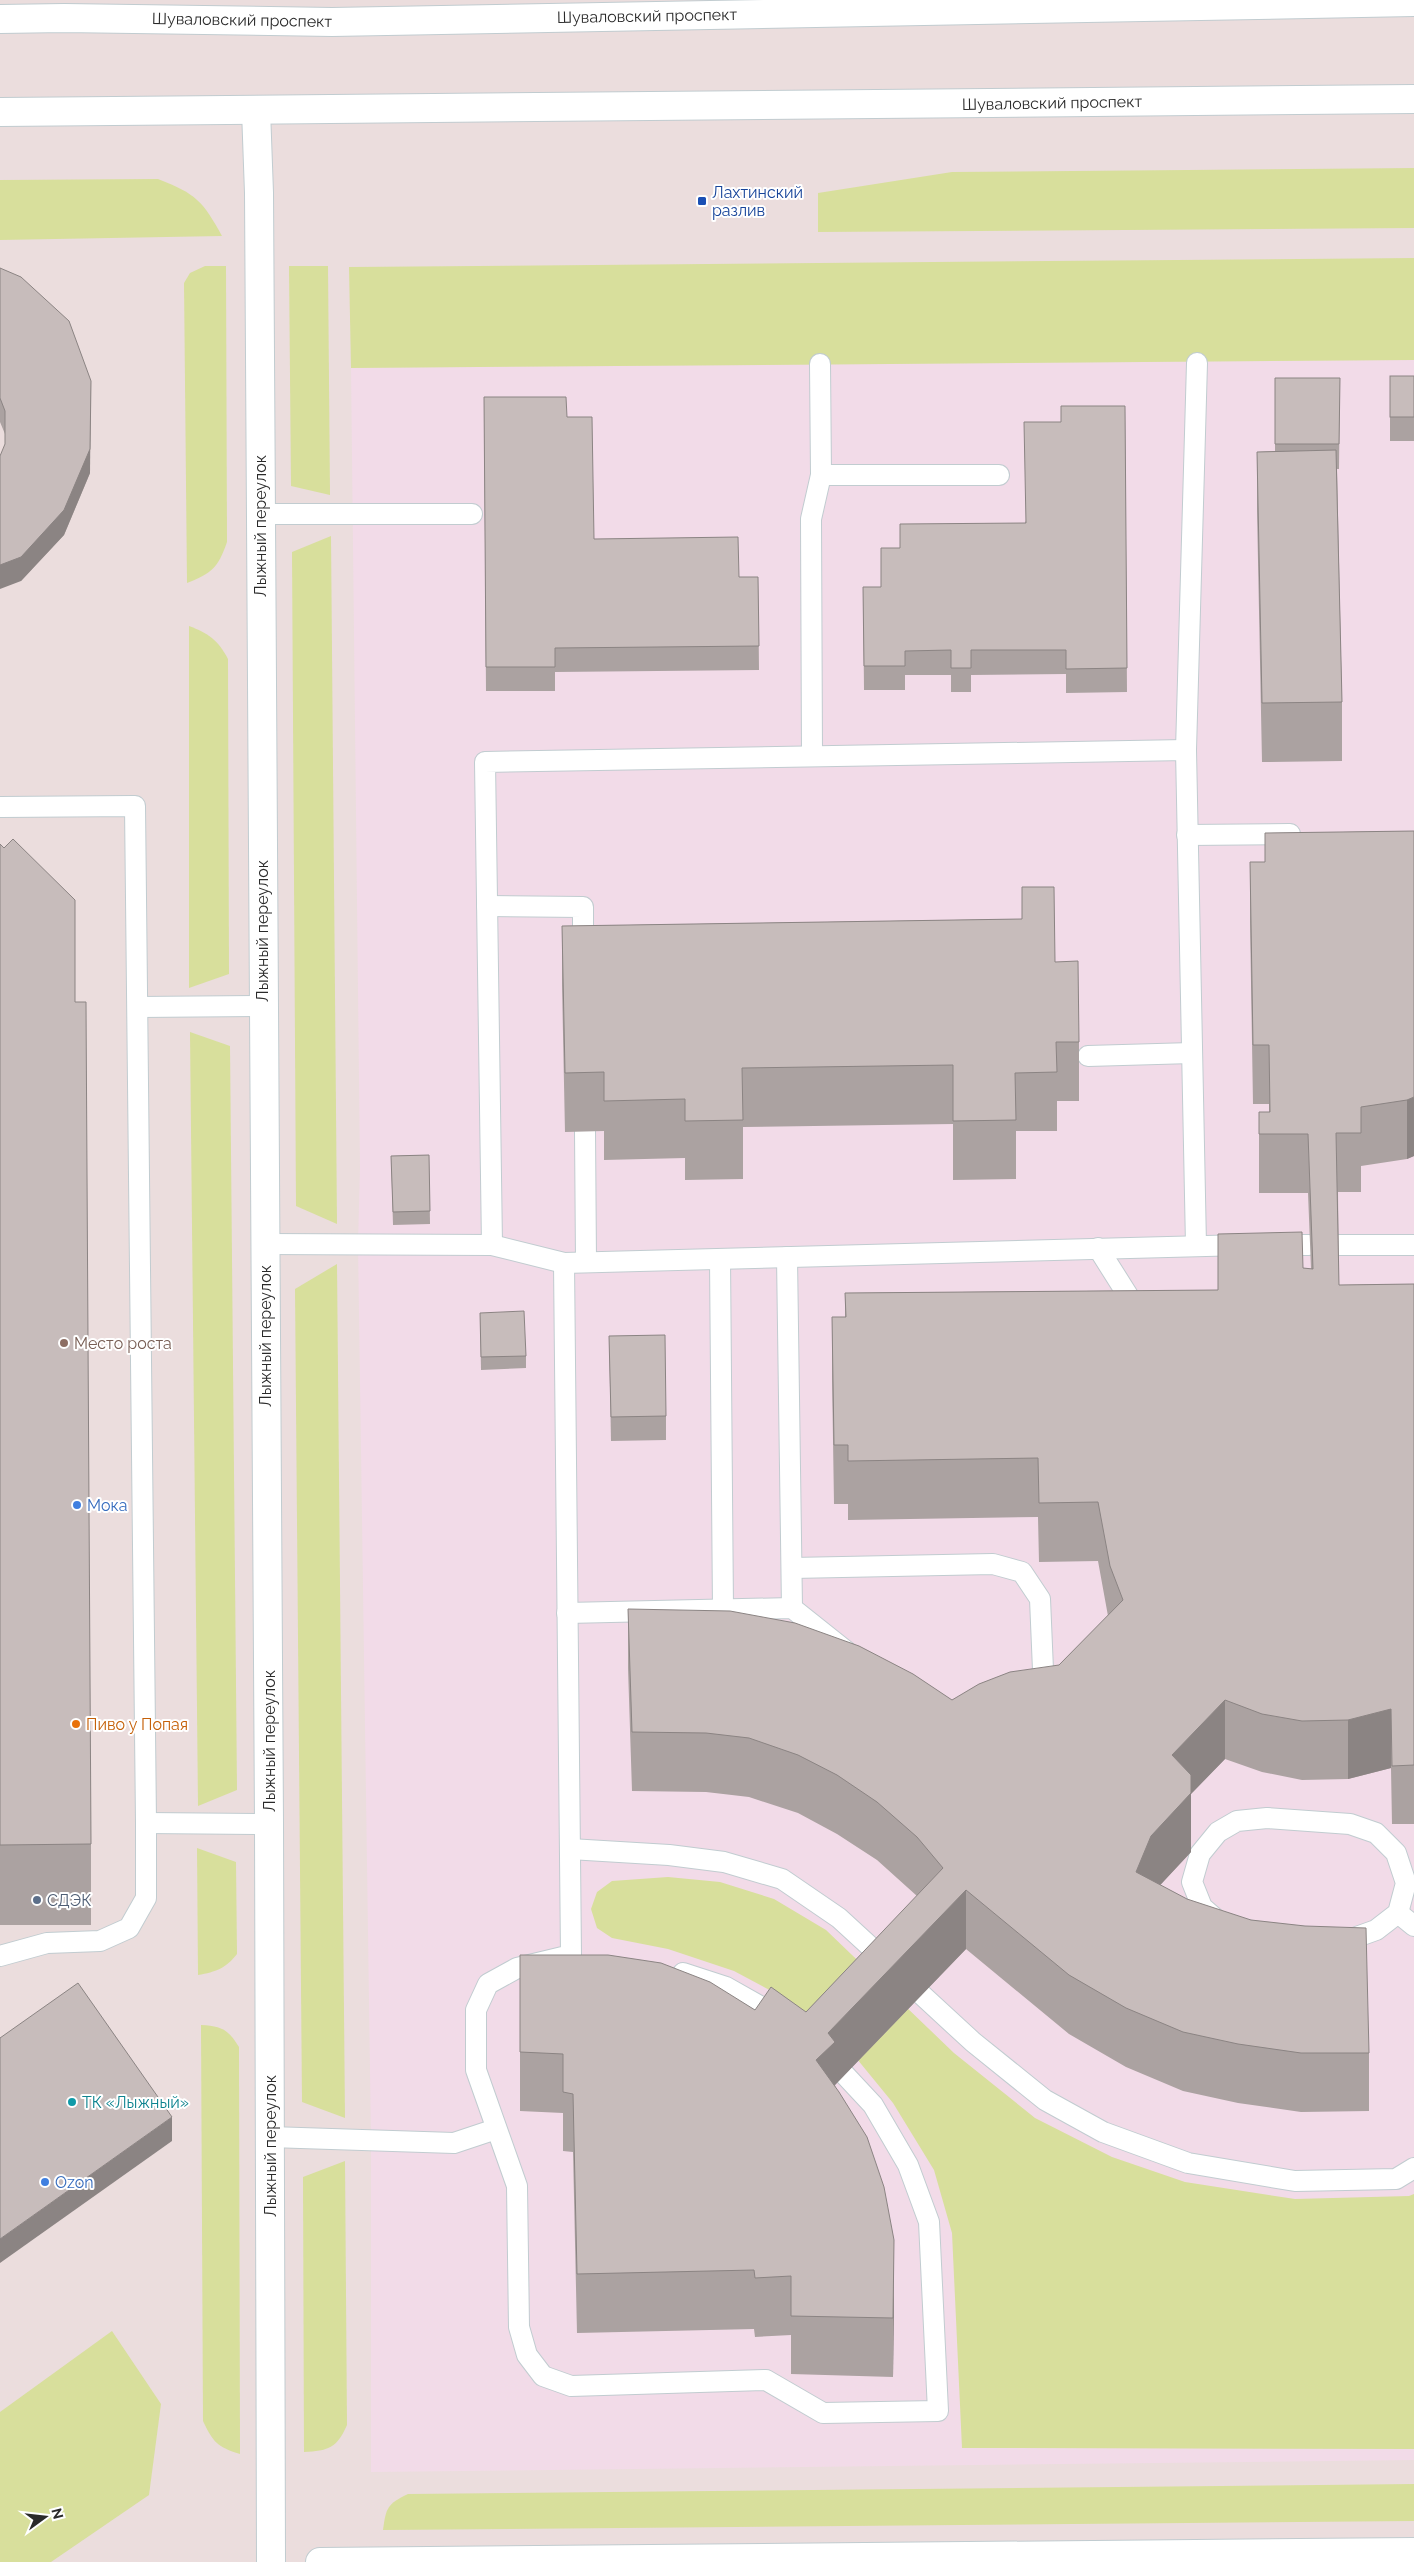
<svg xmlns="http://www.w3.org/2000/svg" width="1414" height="2562" font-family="Raleway,sans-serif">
  <rect width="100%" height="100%" fill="#ebdddd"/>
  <!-- medical -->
  <polygon fill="#f2dbe8" points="1414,360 1414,2460 371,2472 371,2139 358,1244 360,1168 351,368"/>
  <!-- green -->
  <g fill="#d8df9c">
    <polygon points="1414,168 1414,228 818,232 818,193 952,172"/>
    <path d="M158,179C196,194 202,200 222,236L0,240V180Z"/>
    <polygon points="1414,258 1414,360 351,368 349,267"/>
    <path d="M205,266H226L227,542C218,568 212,573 187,583L184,283L190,273Z"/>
    <polygon points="289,266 328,266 330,495 291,486"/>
    <polygon points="331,536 337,1224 296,1206 292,552"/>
    <path d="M189,626C208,633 218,640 228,659L229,974L189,988Z"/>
    <polygon points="190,1032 230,1046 237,1790 198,1806"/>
    <polygon points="337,1264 345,2118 302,2102 295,1289"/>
    <path d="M197,1848L236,1862L237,1954C226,1968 216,1972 198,1975Z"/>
    <polygon points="668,1877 720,1882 774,1899 826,1930 954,2053 1035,2118 1112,2157 1185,2182 1295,2199 1409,2196 1414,2194 1414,2449 962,2448 952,2233 934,2170 893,2103 848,2048 792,2002 734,1971 668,1949 612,1938 597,1928 591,1909 597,1892 612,1881"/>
    <path d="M201,2025C221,2026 228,2029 239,2047L240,2454C217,2447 213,2442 203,2421Z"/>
    <path d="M345,2161L347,2425C337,2448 328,2451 304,2452L303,2177Z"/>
    <polygon points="112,2331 161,2404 149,2495 51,2562 0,2562 0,2412"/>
    <path d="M1414,2484V2521L383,2530C386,2508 387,2504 408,2494Z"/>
  </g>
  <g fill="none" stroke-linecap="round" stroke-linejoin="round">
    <!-- service casing -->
    <g stroke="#c1ccd0" stroke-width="22">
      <g id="service">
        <polyline points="821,475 999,475"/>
        <polyline points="261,514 472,514"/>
        <polyline points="1186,750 1197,363"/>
        <polyline points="812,756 811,519 821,475 820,364"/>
        <polyline points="0,807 135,806 146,1823 146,1898 129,1928 100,1941 47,1943 0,1956"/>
        <polyline points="1187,835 1290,834"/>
        <polyline points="487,906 583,907 583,953"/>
        <polyline points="139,1007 263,1006"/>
        <polyline points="1088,1056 1192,1053"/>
        <polyline points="585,1131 586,1262"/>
        <polyline points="265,1244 492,1245 564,1263 1244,1245"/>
        <polyline points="492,1245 485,762 1186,750 1196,1245"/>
        <polyline points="1276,1245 1309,1245"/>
        <polyline points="1338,1245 1414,1245"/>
        <polyline points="1098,1248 1139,1313"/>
        <polyline points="787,1257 792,1608"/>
        <polyline points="720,1259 723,1610"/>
        <polyline points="564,1263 571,1955 517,1968 488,1984 476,2010 476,2070 517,2186 519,2327 527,2355 543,2376 571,2386 766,2380 823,2413 938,2411 929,2222 908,2165 873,2105 845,2075"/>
        <polyline points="792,1568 993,1564 1022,1572 1040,1599 1043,1670 1034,1692"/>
        <polyline points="567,1613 792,1608 846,1651"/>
        <polygon points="1267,1818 1350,1824 1376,1833 1396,1853 1406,1883 1398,1913 1376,1930 1351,1939 1324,1942 1245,1930 1218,1921 1202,1907 1192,1882 1200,1854 1218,1832 1237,1821"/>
        <polyline points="146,1823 269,1824"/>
        <polyline points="570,1849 669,1855 724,1862 782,1879 839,1918 888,1963"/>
        <polyline points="1398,1913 1414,1926"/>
        <polyline points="683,1973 726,1987 781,2018"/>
        <polyline points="922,1995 973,2042 1045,2100 1103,2132 1188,2163 1295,2181 1396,2179 1414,2168"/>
        <polyline points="270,2137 454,2143 496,2129"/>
      </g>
    </g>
    <!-- minor casing -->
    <g stroke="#c1ccd0" stroke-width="30">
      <g id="minor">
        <polyline points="256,110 259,193 269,1824 271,2562"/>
        <polyline points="320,2562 1414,2552"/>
      </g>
    </g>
    <!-- tertiary casing -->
    <g stroke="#c1ccd0" stroke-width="30">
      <g id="tertiary">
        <polyline points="0,19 64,18 332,22 1414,2"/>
        <polyline points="0,112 1414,99"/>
      </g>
    </g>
    <!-- service -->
    <use href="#service" stroke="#fff" stroke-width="20"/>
    <!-- minor -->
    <use href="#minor" stroke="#fff" stroke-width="28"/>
    <!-- tertiary -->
    <use href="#tertiary" stroke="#fff" stroke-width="28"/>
  </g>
  <!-- wall -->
  <g fill="#aba2a1">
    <polygon points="0,268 90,473 64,535 21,581 5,444 5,434 0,422"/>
    <rect x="1390" y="376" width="24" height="65"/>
    <polygon points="1275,378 1340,378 1339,469 1337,469 1342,702 1342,761 1262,762 1257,511 1257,452 1275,451"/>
    <polygon points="484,397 567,417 594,539 739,577 758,577 759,670 555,672 555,691 486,691"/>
    <polygon points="1125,406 1127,692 1066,693 1066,674 971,675 971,692 951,692 951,675 905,675 905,690 864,690 863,587 881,587 1025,523 1061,422"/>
    <polygon points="1414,831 1414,1156 1407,1159 1361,1166 1361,1192 1338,1192 1339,1285 1414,1284 1414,1824 1392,1824 1391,1768 1348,1779 1302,1780 1262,1772 1225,1759 1191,1794 1191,1852 1160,1885 1369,2053 1369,2111 1301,2112 1238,2103 1183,2091 1126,2067 1069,2034 966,1949 835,2085 894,2299 893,2377 791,2374 791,2335 755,2337 754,2329 577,2333 573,2152 563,2151 563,2113 520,2111 520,1955 755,2010 806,2012 917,1896 877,1860 837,1834 798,1813 749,1797 706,1792 632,1791 628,1668 628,1609 952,1700 1059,1665 1108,1616 1098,1561 1039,1562 1038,1517 848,1520 848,1504 834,1504 832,1376 832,1317 845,1317 845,1293 1218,1290 1218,1234 1303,1268 1311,1269 1308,1193 1259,1193 1259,1112 1269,1112 1269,1104 1253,1104 1250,921 1250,862 1265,862 1265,833"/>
    <polygon points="0,844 75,1002 91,1844 91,1925 0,1925"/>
    <polygon points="1022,887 1055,962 1079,1042 1079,1101 1057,1101 1057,1131 1016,1131 1016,1179 953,1180 953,1124 743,1127 743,1179 685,1180 685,1158 604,1160 604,1131 565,1132 562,985 562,926 1022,919"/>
    <polygon points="429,1155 430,1224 393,1225 391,1156"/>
    <polygon points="480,1313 526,1356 526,1368 481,1370"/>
    <polygon points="609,1336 666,1416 666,1440 611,1441"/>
  </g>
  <!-- shaded-wall -->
  <g fill="#8b8483">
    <polygon points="91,381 90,473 64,535 21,581 0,589 0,565"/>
    <polygon points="1414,1097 1414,1156 1407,1159 1407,1100"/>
    <polygon points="1225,1700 1225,1759 1191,1794 1191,1852 1151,1895 1136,1872 1172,1755"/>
    <polygon points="1391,1709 1391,1768 1348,1779 1348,1720"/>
    <polygon points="966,1890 966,1949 835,2085 835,2101 816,2060 828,2033"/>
    <polygon points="172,2117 172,2141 0,2263 0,2239"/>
    <polygon points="894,2240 894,2299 893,2377 893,2318"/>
  </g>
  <!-- building -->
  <g fill="#c7bcbb" stroke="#8b8483">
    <polygon points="0,268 21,277 69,321 91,381 90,449 64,510 21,557 0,565 0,456 5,444 5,411 0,398"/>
    <rect x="1390" y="376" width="24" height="41"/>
    <polygon points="1275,378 1340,378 1339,444 1275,444"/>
    <polygon points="484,397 566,397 567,417 592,417 594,539 738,537 739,577 758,577 759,646 555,648 555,667 486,667"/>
    <polygon points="1061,406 1125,406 1127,668 1066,669 1066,650 971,650 971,668 951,668 951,650 905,651 905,666 864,666 863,587 881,587 881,548 900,548 900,524 1026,523 1024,422 1061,422"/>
    <polygon points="1336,450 1342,702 1262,703 1257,452"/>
    <polygon points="1414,831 1414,1097 1407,1100 1361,1107 1361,1133 1336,1133 1339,1285 1414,1284 1414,1765 1392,1766 1391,1709 1348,1720 1302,1721 1262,1714 1225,1700 1172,1755 1191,1775 1191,1793 1151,1836 1136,1872 1187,1899 1251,1920 1305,1926 1366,1928 1369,2053 1301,2053 1238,2044 1183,2032 1126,2008 1069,1975 966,1890 828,2033 835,2042 816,2060 839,2092 867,2137 884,2187 894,2240 893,2318 791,2316 791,2276 755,2278 754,2270 577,2274 573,2094 563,2092 563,2054 520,2052 520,1955 608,1955 661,1963 710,1982 755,2010 771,1987 806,2012 943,1868 917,1837 877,1802 837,1775 798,1755 749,1738 706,1733 632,1732 628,1609 730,1611 795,1623 859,1646 913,1674 952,1700 979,1684 1010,1672 1059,1665 1123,1600 1110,1566 1098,1502 1039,1503 1038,1458 848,1461 848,1445 834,1445 832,1317 846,1317 845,1293 1218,1290 1218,1234 1302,1232 1303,1268 1313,1269 1308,1134 1259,1134 1259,1112 1270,1112 1269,1045 1253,1045 1250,862 1265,862 1265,833"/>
    <polygon points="13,839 75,900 75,1002 86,1002 91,1844 0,1845 0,844 4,848"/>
    <polygon points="1022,887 1054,887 1055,962 1078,961 1079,1042 1056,1042 1057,1072 1015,1073 1016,1120 953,1121 953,1065 742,1068 743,1120 685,1121 685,1099 604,1101 604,1072 565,1073 562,926 1022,919"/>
    <polygon points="429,1155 430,1211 393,1212 391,1156"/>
    <polygon points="524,1311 526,1356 481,1357 480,1313"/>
    <polygon points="665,1335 666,1416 611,1417 609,1336"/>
    <polygon points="78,1983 172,2117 0,2239 0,2038"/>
  </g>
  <!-- markers -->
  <rect fill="#1a4fb4" stroke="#fff" stroke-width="2" x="697" y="196" width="10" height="10" rx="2.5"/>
  <circle fill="#8d6e63" stroke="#fff" stroke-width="2" cx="64" cy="1343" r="5"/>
  <g fill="#3f7fe0" stroke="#fff" stroke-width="2">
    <circle cx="77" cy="1505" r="5"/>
    <circle cx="45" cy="2182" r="5"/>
  </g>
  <circle fill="#e8710a" stroke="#fff" stroke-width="2" cx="76" cy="1724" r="5"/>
  <circle fill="#5c6f8a" stroke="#fff" stroke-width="2" cx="37" cy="1900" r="5"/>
  <circle fill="#0f9aa8" stroke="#fff" stroke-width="2" cx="72" cy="2102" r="5"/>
  <g text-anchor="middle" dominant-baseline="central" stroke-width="4" stroke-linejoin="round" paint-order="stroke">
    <!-- street labels -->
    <g font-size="16" fill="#2a2a2a" stroke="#fff">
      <text transform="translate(647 16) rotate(-1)">Шуваловский проспект</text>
      <text transform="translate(242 20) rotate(1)">Шуваловский проспект</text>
      <text transform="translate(1052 103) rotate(-1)">Шуваловский проспект</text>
      <text transform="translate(260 526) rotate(-90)">Лыжный переулок</text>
      <text transform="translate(262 931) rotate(-90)">Лыжный переулок</text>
      <text transform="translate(265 1336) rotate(-90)">Лыжный переулок</text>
      <text transform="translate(269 1741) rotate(-90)">Лыжный переулок</text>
      <text transform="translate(270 2146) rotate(-90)">Лыжный переулок</text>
    </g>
    <!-- transit labels -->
    <g font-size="16" fill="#164399" stroke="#fff" text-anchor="start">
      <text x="712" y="192">Лахтинский<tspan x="712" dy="18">разлив</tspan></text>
    </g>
    <!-- education labels -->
    <g font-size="16" fill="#785e54" stroke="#fff" text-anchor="start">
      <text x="74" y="1343">Место роста</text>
    </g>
    <!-- shop labels -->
    <g font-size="16" fill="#366cbe" stroke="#fff" text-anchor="start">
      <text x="87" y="1505">Мока</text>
      <text x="55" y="2182">Ozon</text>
    </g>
    <!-- food labels -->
    <g font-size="16" fill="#c56008" stroke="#fff" text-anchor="start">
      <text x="86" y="1724">Пиво у Попая</text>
    </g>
    <!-- service labels -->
    <g font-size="16" fill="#4e5e75" stroke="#fff" text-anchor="start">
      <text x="47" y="1900">СДЭК</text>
    </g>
    <!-- culture labels -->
    <g font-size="16" fill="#0d838f" stroke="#fff" text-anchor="start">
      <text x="82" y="2102">ТК «Лыжный»</text>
    </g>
  </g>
  <!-- north arrow -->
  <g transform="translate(45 2517) rotate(75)" stroke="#ffffff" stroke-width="4" paint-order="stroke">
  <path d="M0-4L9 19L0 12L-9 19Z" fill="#2a2a2a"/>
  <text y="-8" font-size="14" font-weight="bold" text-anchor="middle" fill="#2a2a2a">N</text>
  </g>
</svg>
